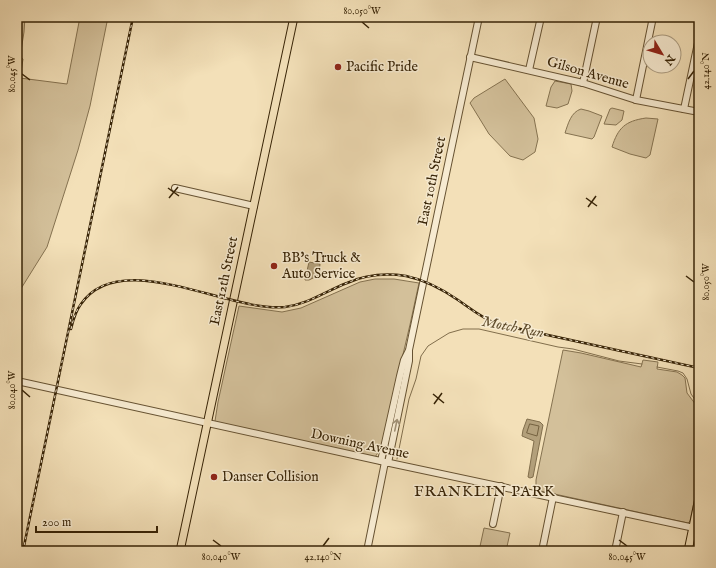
<svg xmlns="http://www.w3.org/2000/svg" width="716" height="568" font-family="'IM FELL English',serif">
  <rect width="100%" height="100%" fill="#f3e0b8"/>
  <filter id="stains"><feTurbulence type="fractalNoise" baseFrequency=".005" numOctaves="4"/><feColorMatrix values="0 0 0 0 .2 0 0 0 0 .09 0 0 0 0 .02 0 0 0 .5 -.17"/></filter>
  <radialGradient id="worn" r=".72"><stop offset=".6" stop-color="#630" stop-opacity="0"/><stop offset="1" stop-color="#630" stop-opacity=".3"/></radialGradient>
  <!-- green -->
  <g fill="#d3c09a" stroke="#857250">
    <polygon points="17,17 25,17 24,32 20,57 23,59 20,78 67,84 80,17 108,17 90,106 78,150 47,247 17,295"/>
    <polygon points="505,79 534,118 538,139 535,152 523,160 510,156 489,134 470,103 474,98"/>
    <polygon points="555,81 571,84 572,91 568,104 557,108 546,106 551,87"/>
    <polygon points="612,108 624,111 622,120 616,125 604,124 610,109"/>
    <path d="M581,109L589,111L602,116L594,137L592,139L565,133C568,124 571,112 581,109Z"/>
    <path d="M646,118L658,119L650,155L646,158L630,154L612,147C618,128 625,121 646,118Z"/>
    <path d="M375,279H394L419,283C408,338 393,392 382,447L375,457L217,423L215,421L218,402L239,306L282,312L301,308L360,282Z"/>
    <polygon points="563,350 581,353 641,367 643,360 658,362 657,369 677,372 682,375 685,378 687,393 699,409 699,478 690,521 688,523 536,490 536,480"/>
    <polygon points="484,528 510,533 506,551 479,551"/>
  </g>
  <!-- water -->
  <g fill="#b3a07b" stroke="#816e4c">
    <polygon points="309,262 320,264 319,275 309,280 305,280"/>
    <polygon points="527,419 540,422 543,425 533,477 530,478 528,477 534,441 522,436 523,430"/>
  </g>
  <g fill="none" stroke-linecap="round" stroke-linejoin="round">
    <!-- shore -->
    <polygon stroke="#756240" stroke-width="1" points="530,424 539,426 537,436 527,433"/>
    <!-- stream -->
    <g stroke="#816e4c" stroke-width="1">
      <polyline points="657,367 678,371 683,373 687,379 691,394 699,405"/>
      <polyline points="397,459 409,399 416,379 421,356 428,346 449,333 463,329 479,329 558,347 573,349 619,361 642,364"/>
    </g>
    <!-- minor casing -->
    <g stroke="#665232" stroke-width="8">
      <g id="minor">
        <polyline points="470,57 583,83 636,100 699,112"/>
        <polyline points="529,70 541,17"/>
        <polyline points="583,83 597,17"/>
        <polyline points="636,100 653,17"/>
        <polyline points="684,109 699,38"/>
        <polyline points="175,188 254,206"/>
        <polyline points="17,381 385,462 699,529"/>
        <polyline points="381,461 400,376 404,360 409,350 479,17"/>
        <polyline points="388,463 409,361 409,351"/>
        <polyline points="493,524 501,486"/>
        <polyline points="367,551 385,462"/>
        <polyline points="542,551 553,497"/>
        <polyline points="615,551 623,512"/>
      </g>
    </g>
    <!-- major casing -->
    <g stroke="#372306" stroke-width="9">
      <g id="major">
        <polyline points="180,551 294,17"/>
        <polyline points="688,551 699,498"/>
        <polyline points="696,551 699,538"/>
      </g>
    </g>
    <!-- minor -->
    <use href="#minor" stroke="#f7ebd1" stroke-width="6"/>
    <!-- major -->
    <use href="#major" stroke="#f3e0b8" stroke-width="7"/>
    <!-- rail casing -->
    <g stroke="#372306" stroke-width="2.5">
      <g id="rail">
        <path d="M71,329C73,321 75,312 81,304C121,246 229,313 285,307C308,304 326,291 347,283C365,275 386,273 406,276C425,280 442,289 458,300C471,309 482,318 497,324L699,368"/>
        <polyline points="23,551 133,17"/>
      </g>
    </g>
    <!-- rail -->
    <use href="#rail" stroke="#f7ebd1" stroke-width="1" stroke-dasharray="3" stroke-linecap="butt"/>
  </g>
  <!-- one-way arrows -->
  <defs><path id="oneway-shaft" d="M-6 0H5M1.5-3L5.5 0L1.5 3" fill="none" stroke-width="1.6" stroke-linecap="round" stroke-linejoin="round"/></defs>
  <use stroke="#a19176" href="#oneway-shaft" transform="translate(396 425) rotate(-78)"/>
  <!-- ticks -->
  <path fill="none" stroke="#372306" stroke-width="1.5" d="M362,22L369,28M22,74L30,80M688,79L694,71M168,188L179,196M169,198L178,187M586,198L597,206M588,207L596,196M686,276L694,282M22,390L30,397M433,394L444,403M434,404L442,393M213,540L221,546M619,540L627,546M323,546L329,538"/>
  <!-- markers -->
  <g fill="#8f2418" stroke="#f7ebd1" stroke-width="1.5">
    <circle cx="338" cy="67" r="4"/>
    <circle cx="274" cy="266" r="4"/>
    <circle cx="214" cy="477" r="4"/>
  </g>
  <g text-anchor="middle" dominant-baseline="central" stroke-width="3" stroke-linejoin="round" paint-order="stroke">
    <!-- poi labels -->
    <g font-size="14" fill="#372306" stroke="#f7ebd1" text-anchor="start">
      <text x="346" y="67">Pacific Pride</text>
      <text x="282" y="258">BB's Truck &amp;<tspan x="282" dy="16">Auto Service</tspan></text>
      <text x="222" y="477">Danser Collision</text>
    </g>
    <!-- street labels -->
    <g font-size="14" fill="#372306" stroke="#f7ebd1">
      <text transform="translate(588 73) rotate(16)">Gilson Avenue</text>
      <text transform="translate(432 181) rotate(-78)">East 10th Street</text>
      <text transform="translate(224 281) rotate(-78)">East 12th Street</text>
      <text transform="translate(360 444) rotate(12)">Downing Avenue</text>
    </g>
    <!-- water labels -->
    <g font-size="15" font-style="italic" fill="#624f2f" stroke="#f7ebd1">
      <text transform="translate(513 327) rotate(11)">Motch Run</text>
    </g>
    <!-- neighbourhood labels -->
    <g font-size="15" letter-spacing="1" fill="#372306" stroke="#f7ebd1">
      <text x="485" y="491">FRANKLIN PARK</text>
    </g>
  </g>
  <!-- margin -->
  <rect width="716" height="568" fill="none" stroke="#f3e0b8" stroke-width="44"/>
  <!-- north arrow -->
  <g transform="translate(662 54) rotate(128)"><circle r="19" fill="#f7ebd1" stroke="#aa9b80"/>
  <path d="M0-3L7 15L0 10L-7 15Z" fill="#8f2418"/>
  <text y="-6" font-size="11" font-weight="bold" text-anchor="middle" fill="#372306">N</text>
  </g>
  <!-- scale -->
  <path d="M36 526v6h121v-6" fill="none" stroke="#372306" stroke-width="2"/>
  <text x="42" y="526" font-size="12" fill="#372306" stroke="#f7ebd1" stroke-width="3" paint-order="stroke">200 m</text>
  <rect x="22" y="22" width="672" height="524" fill="none" stroke="#372306" stroke-width="1.5"/>
  <g font-size="10" text-anchor="middle" fill="#372306">
    <text x="362" y="14">80.050°W</text>
    <text transform="translate(705 71) rotate(-90)" y="4">42.140°N</text>
    <text transform="translate(11 74) rotate(-90)" y="4">80.045°W</text>
    <text transform="translate(705 282) rotate(-90)" y="4">80.050°W</text>
    <text transform="translate(11 390) rotate(-90)" y="4">80.040°W</text>
    <text x="221" y="560">80.040°W</text>
    <text x="323" y="560">42.140°N</text>
    <text x="627" y="560">80.045°W</text>
  </g>
  <rect width="100%" height="100%" filter="url(#stains)"/>
  <rect width="100%" height="100%" fill="url(#worn)"/>
</svg>
